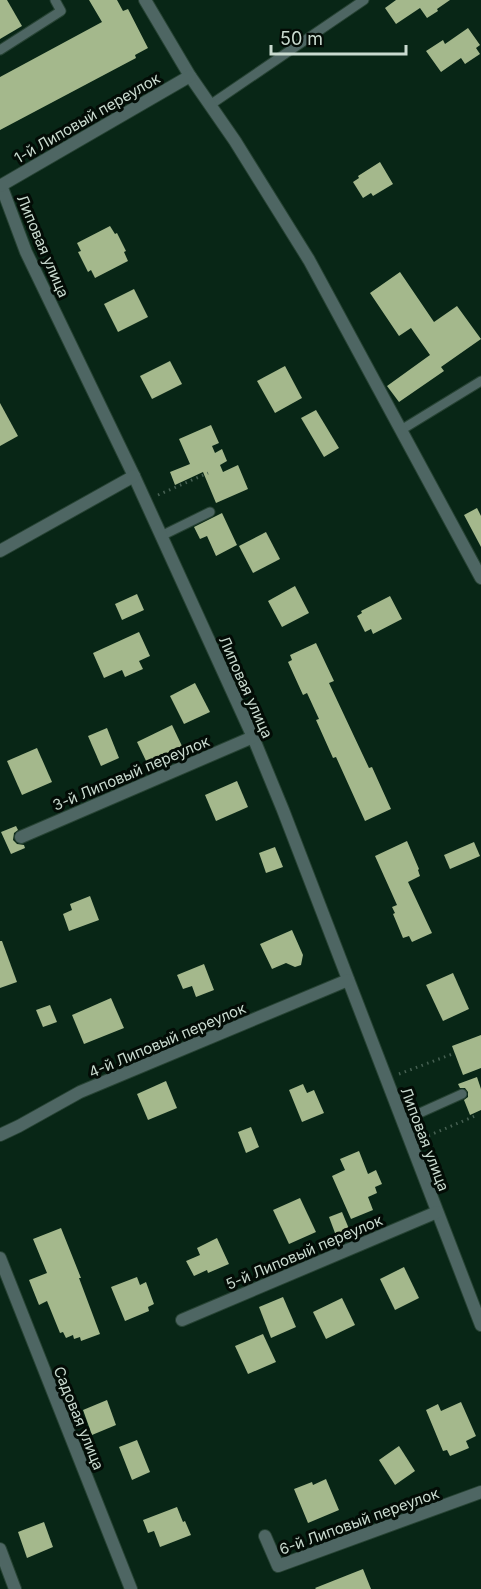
<svg xmlns="http://www.w3.org/2000/svg" width="481" height="1589" font-family="Inter,sans-serif">
  <rect width="100%" height="100%" fill="#082616"/>
  <!-- building -->
  <g fill="#a4b88c">
    <polygon points="0,0 7,0 22,26 0,39"/>
    <polygon points="89,0 117,0 123,11 128,9 148,48 135,55 136,58 0,130 0,77 102,22"/>
    <polygon points="396,0 450,0 437,9 438,11 427,18 420,8 396,24 385,8"/>
    <polygon points="468,28 480,45 476,48 480,54 465,64 461,58 441,72 426,51 443,40 445,44"/>
    <polygon points="380,162 393,184 373,196 371,193 363,198 353,182 359,178 358,176"/>
    <polygon points="110,226 115,234 117,233 126,251 124,252 128,261 95,278 91,270 88,272 78,252 81,251 77,243"/>
    <polygon points="400,272 434,322 457,306 481,339 441,367 444,371 399,402 387,386 430,355 411,328 399,336 370,293"/>
    <polygon points="134,289 148,317 118,332 104,304"/>
    <polygon points="170,361 182,384 152,399 140,376"/>
    <polygon points="285,366 302,398 275,413 257,381"/>
    <polygon points="0,403 18,436 0,446"/>
    <polygon points="316,410 339,448 324,457 301,418"/>
    <polygon points="211,425 219,443 212,446 215,453 222,449 227,461 220,465 223,472 238,465 248,489 216,503 203,472 175,485 170,472 190,464 179,439"/>
    <polygon points="477,508 481,516 481,547 464,515"/>
    <polygon points="222,513 237,545 216,556 207,536 200,539 194,527"/>
    <polygon points="266,532 280,559 253,573 239,546"/>
    <polygon points="295,586 309,613 282,627 268,601"/>
    <polygon points="137,594 144,610 122,620 115,604"/>
    <polygon points="390,596 402,619 373,634 371,629 365,632 357,616 362,613 361,611"/>
    <polygon points="139,632 150,656 139,661 143,669 125,677 122,670 104,678 93,653"/>
    <polygon points="316,643 334,681 329,683 369,768 372,767 391,809 365,821 336,757 333,758 316,720 319,719 307,693 303,695 288,662 292,660 290,655"/>
    <polygon points="195,683 210,712 184,724 170,696"/>
    <polygon points="172,725 182,746 147,763 137,742"/>
    <polygon points="107,728 119,758 101,766 88,736"/>
    <polygon points="37,748 52,782 22,795 7,761"/>
    <polygon points="237,781 248,807 216,821 205,795"/>
    <polygon points="16,826 18,830 14,833 13,840 17,844 24,845 25,848 11,854 1,832"/>
    <polygon points="407,841 419,869 418,870 420,876 408,882 432,933 412,942 409,936 403,938 393,914 395,913 392,907 397,905 375,856"/>
    <polygon points="474,842 480,856 450,869 444,855"/>
    <polygon points="275,847 283,867 266,873 259,853"/>
    <polygon points="90,896 99,920 69,931 63,914 72,910 70,904"/>
    <polygon points="292,930 303,955 301,965 295,967 286,963 272,969 260,944"/>
    <polygon points="0,941 2,941 17,982 0,988"/>
    <polygon points="204,964 214,990 196,997 192,986 183,989 177,975"/>
    <polygon points="453,973 469,1009 443,1021 426,985"/>
    <polygon points="111,998 124,1028 84,1044 72,1015"/>
    <polygon points="50,1005 57,1022 43,1027 36,1010"/>
    <polygon points="481,1035 481,1068 463,1075 452,1046"/>
    <polygon points="477,1077 481,1089 481,1110 470,1115 464,1100 468,1097 468,1092 465,1088 460,1088 458,1084"/>
    <polygon points="166,1081 177,1108 148,1120 137,1094"/>
    <polygon points="303,1084 307,1093 314,1090 324,1113 302,1122 289,1090"/>
    <polygon points="251,1127 259,1147 246,1153 238,1132"/>
    <polygon points="359,1151 368,1174 376,1170 382,1184 375,1187 377,1193 368,1197 373,1210 351,1219 332,1176 345,1170 340,1159"/>
    <polygon points="300,1198 316,1232 289,1244 273,1210"/>
    <polygon points="342,1212 352,1236 338,1241 329,1217"/>
    <polygon points="61,1228 81,1278 79,1278 100,1334 81,1341 80,1337 74,1339 73,1335 66,1338 63,1332 60,1333 47,1301 39,1305 29,1280 47,1273 33,1239"/>
    <polygon points="217,1238 229,1264 208,1273 207,1270 194,1276 186,1261 200,1255 197,1248"/>
    <polygon points="404,1267 419,1298 395,1310 380,1279"/>
    <polygon points="137,1277 140,1285 146,1282 154,1304 148,1307 149,1311 125,1321 111,1287"/>
    <polygon points="283,1297 296,1327 271,1338 259,1307"/>
    <polygon points="342,1298 355,1325 326,1339 313,1312"/>
    <polygon points="263,1334 276,1362 248,1374 235,1346"/>
    <polygon points="107,1400 116,1425 92,1435 83,1410"/>
    <polygon points="461,1402 476,1436 466,1441 469,1448 450,1456 447,1450 443,1451 426,1410 438,1404 441,1411"/>
    <polygon points="137,1440 150,1472 132,1480 119,1447"/>
    <polygon points="399,1446 415,1471 395,1485 379,1460"/>
    <polygon points="326,1479 339,1510 308,1523 294,1489 312,1482 313,1485"/>
    <polygon points="177,1507 183,1522 185,1521 191,1535 160,1547 154,1531 148,1533 143,1520"/>
    <polygon points="44,1522 53,1547 27,1558 18,1532"/>
    <polygon points="363,1569 371,1589 316,1589 315,1588"/>
  </g>
  <g fill="none" stroke-linecap="round" stroke-linejoin="round">
    <!-- service casing -->
    <g stroke="#274334" stroke-width="11">
      <g id="service">
        <polyline points="0,50 61,11 55,0"/>
        <polyline points="210,105 364,0"/>
        <polyline points="401,430 481,381"/>
        <polyline points="161,536 210,512"/>
        <polyline points="402,1121 462,1094"/>
      </g>
    </g>
    <!-- minor casing -->
    <g stroke="#274334" stroke-width="14">
      <g id="minor">
        <polyline points="145,0 190,76 235,141 309,260 481,578"/>
        <polyline points="1,185 26,252 134,476 253,737 283,810 481,1325"/>
        <polyline points="0,186 190,76"/>
        <polyline points="0,551 134,476"/>
        <polyline points="21,837 253,737"/>
        <polyline points="0,1135 19,1126 80,1092 348,980"/>
        <polyline points="0,1258 131,1589"/>
        <polyline points="182,1320 437,1212"/>
        <polyline points="265,1536 278,1566 481,1492"/>
        <polyline points="0,1549 15,1589"/>
      </g>
    </g>
    <!-- path -->
    <g stroke="#466052" stroke-width="3" stroke-dasharray="1.5 4.5" stroke-linecap="butt">
      <polyline points="158,495 208,473"/>
      <polyline points="399,1074 455,1053"/>
      <polyline points="423,1138 475,1116"/>
    </g>
    <!-- service -->
    <use href="#service" stroke="#4e6663" stroke-width="9"/>
    <!-- minor -->
    <use href="#minor" stroke="#4e6663" stroke-width="12"/>
  </g>
  <g text-anchor="middle" dominant-baseline="central" stroke-width="6" stroke-linejoin="round" paint-order="stroke">
    <!-- street labels -->
    <g font-size="15" fill="#c9dacf" stroke="#030c06">
      <text transform="translate(87 118) rotate(-30)">1-й Липовый переулок</text>
      <text transform="translate(43 246) rotate(67)">Липовая улица</text>
      <text transform="translate(246 687) rotate(66)">Липовая улица</text>
      <text transform="translate(131 773) rotate(-23)">3-й Липовый переулок</text>
      <text transform="translate(167 1040) rotate(-23)">4-й Липовый переулок</text>
      <text transform="translate(425 1139) rotate(69)">Липовая улица</text>
      <text transform="translate(304 1252) rotate(-23)">5-й Липовый переулок</text>
      <text transform="translate(79 1418) rotate(68)">Садовая улица</text>
      <text transform="translate(359 1521) rotate(-20)">6-й Липовый переулок</text>
    </g>
  </g>
  <!-- scale -->
  <path d="M271 45v9h135v-9" fill="none" stroke="#c9dacf" stroke-width="3"/>
  <text x="280" y="45" font-size="18" fill="#c9dacf" stroke="#030c06" stroke-width="4.5" paint-order="stroke">50 m</text>
</svg>
